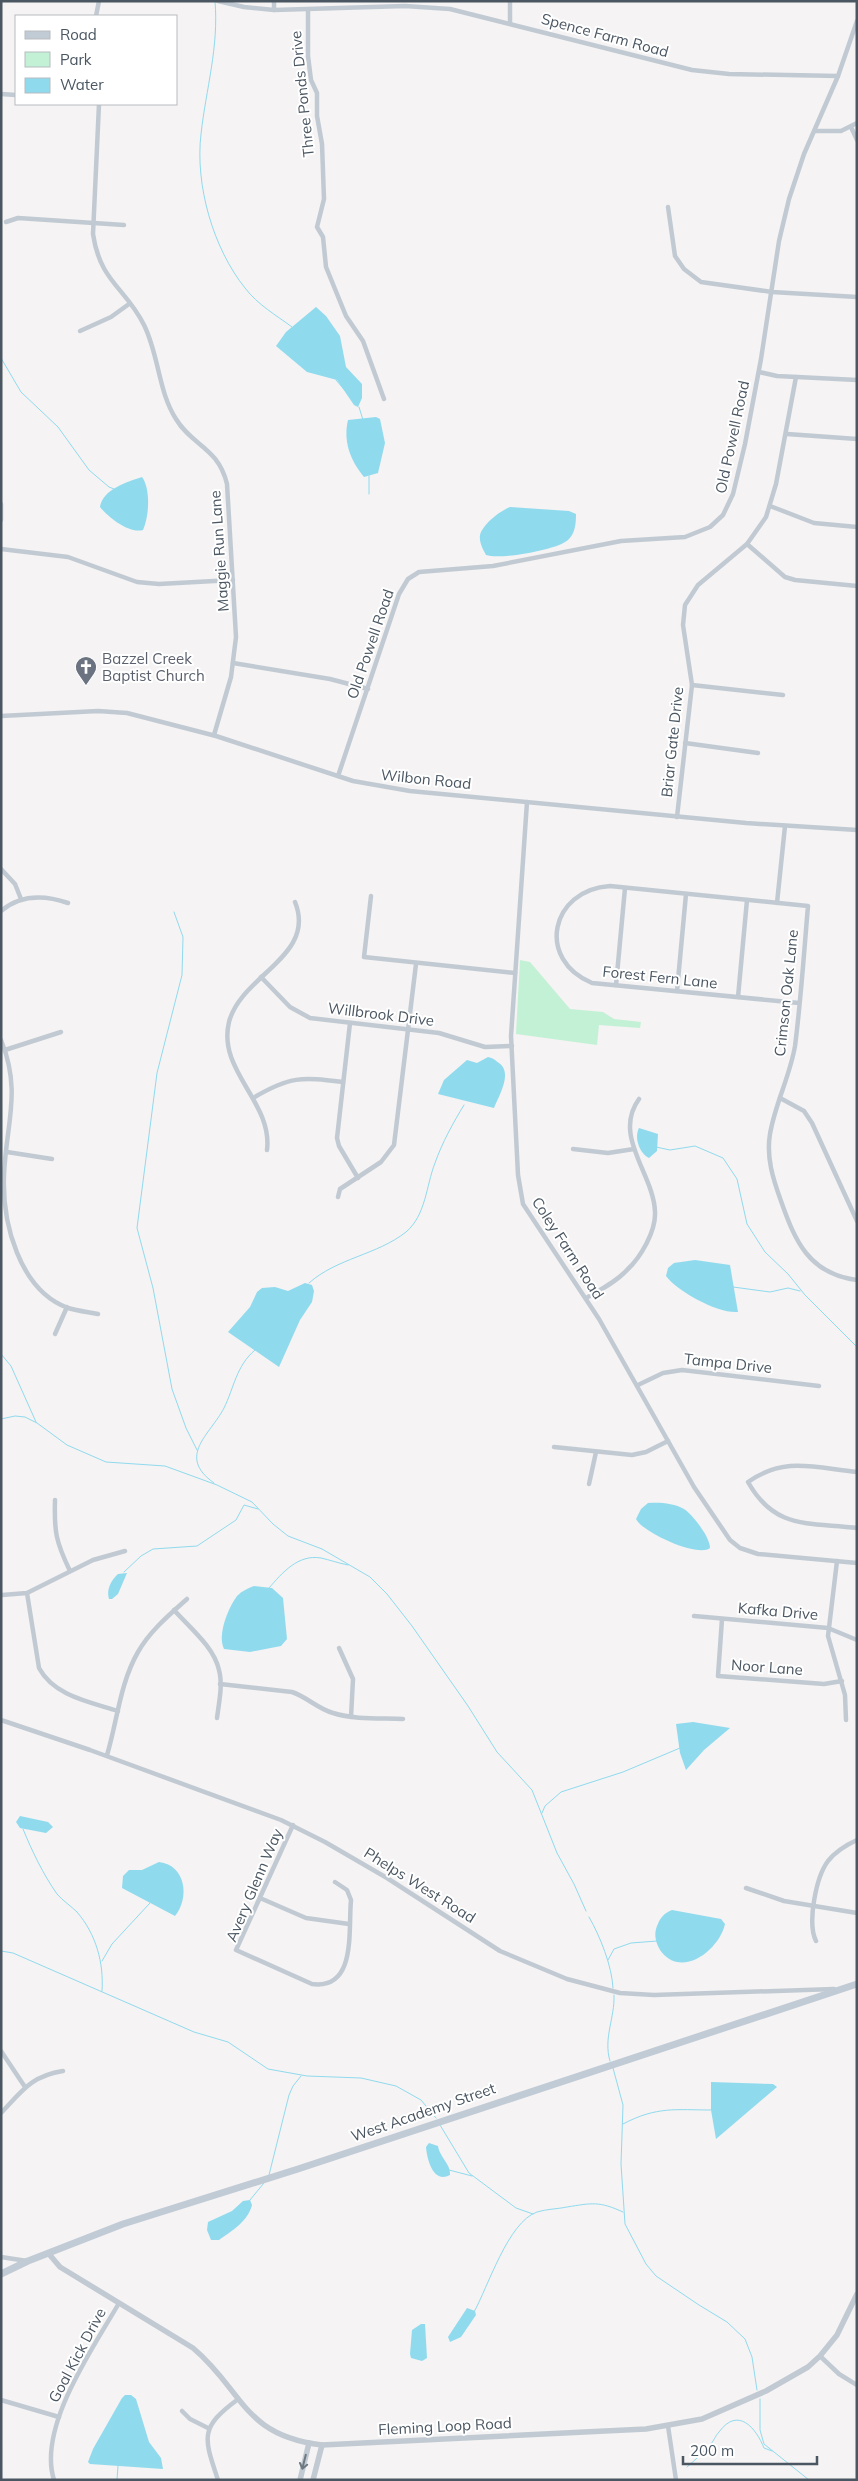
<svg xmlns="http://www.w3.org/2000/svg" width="858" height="2481" font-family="Mulish,sans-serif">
  <rect width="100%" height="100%" fill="#f5f3f3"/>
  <!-- green -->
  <polygon fill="#c3f1d5" points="520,960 530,962 570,1009 603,1012 614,1019 641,1022 640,1028 599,1025 597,1045 516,1034"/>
  <!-- water -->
  <g fill="#90daee">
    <polygon points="316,307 326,316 340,336 346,367 362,384 362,398 358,407 354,405 337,380 307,372 276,346 286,332"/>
    <path d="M376,417L380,419L385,443L378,473L364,477C350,460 343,441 348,420Z"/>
    <path d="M142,477C151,489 149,517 143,530C129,534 108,517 100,507C103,489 127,482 142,477Z"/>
    <path d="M510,507L569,511L576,514C576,524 575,534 568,540C557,550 500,560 486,555C483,549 479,543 480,535C483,524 500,511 510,507Z"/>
    <path d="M488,1057C493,1058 495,1060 499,1063C513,1073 499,1095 494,1108L438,1094L444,1080L467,1060L477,1063Z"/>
    <path d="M639,1128L658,1134L657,1151L649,1158C639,1153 634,1137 639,1128Z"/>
    <path d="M695,1260L730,1265L738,1312C718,1314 677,1291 666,1276L668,1268L674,1263Z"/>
    <polygon points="305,1283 312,1285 314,1291 312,1302 300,1320 279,1367 228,1332 250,1307 257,1292 262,1288 275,1287 288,1291"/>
    <path d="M648,1503C659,1502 674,1503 684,1509C693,1515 710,1537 710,1548C698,1558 642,1532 636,1519L641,1509Z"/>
    <path d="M127,1573L118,1594L112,1599H109C106,1590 111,1580 118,1574Z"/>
    <path d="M254,1586L272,1588L283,1598L287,1639L281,1646L250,1652L224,1649C217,1635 228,1608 237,1596C242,1591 248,1588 254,1586Z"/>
    <polygon points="693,1722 730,1728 704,1750 686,1770 680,1753 676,1724"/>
    <polygon points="20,1816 48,1822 53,1827 46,1833 20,1828 16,1822"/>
    <path d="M159,1862C186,1865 190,1898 175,1916L122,1888L123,1876L129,1870H142Z"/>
    <path d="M672,1910L721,1919L725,1924C721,1943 698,1966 677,1962C662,1959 651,1940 657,1926C660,1918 664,1913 672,1910Z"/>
    <polygon points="711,2082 773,2084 777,2087 716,2139 711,2110"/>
    <path d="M429,2143L438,2146C440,2158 451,2164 450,2175C433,2184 427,2159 426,2147Z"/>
    <path d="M250,2200L252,2205C248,2221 232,2231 219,2240H211L207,2230L208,2222L232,2211L243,2201Z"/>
    <polygon points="467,2308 475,2311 476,2315 461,2337 450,2342 448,2337"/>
    <polygon points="421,2324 425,2324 427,2358 422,2361 411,2358 410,2354 412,2330"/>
    <polygon points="125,2395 131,2395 136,2399 149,2442 161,2458 163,2469 90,2464 88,2462 93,2449 122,2398"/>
  </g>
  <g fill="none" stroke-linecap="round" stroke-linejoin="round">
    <!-- stream -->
    <g stroke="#90daee" stroke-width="1">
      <path d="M215,1C219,47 206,89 201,134C195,185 213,248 245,288C258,305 276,315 292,327"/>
      <polyline points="1,358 21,392 58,427 89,470 109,487 114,489"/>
      <polyline points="336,380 348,394"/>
      <polyline points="359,407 363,420"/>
      <polyline points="369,494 369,476"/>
      <polyline points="174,912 183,937 182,975 157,1073 137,1228 153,1288 172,1389 186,1428 197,1450"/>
      <polyline points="656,1147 670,1150 695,1146 723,1158 737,1179 747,1224 765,1252 788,1274 805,1295 857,1347"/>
      <path d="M309,1283C337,1258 377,1255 406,1232C426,1215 426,1186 435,1163C442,1143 453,1123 464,1105"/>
      <polyline points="733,1287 770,1292 788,1288 800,1291"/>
      <polyline points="1,1354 11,1366 36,1422"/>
      <polyline points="1,1419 15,1416 25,1417 37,1423 67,1445 106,1462 165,1466 217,1485 252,1502 273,1524 288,1536 322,1549 370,1577 387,1594 412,1626 468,1706 497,1752 532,1790 557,1853 574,1884 586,1911"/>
      <path d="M214,1483C176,1456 210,1435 224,1408C234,1388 236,1366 255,1350"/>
      <polyline points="124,1572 141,1556 153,1549 197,1546 236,1520 244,1505 258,1509"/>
      <path d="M269,1588C282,1573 298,1554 321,1558C330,1560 338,1563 348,1565"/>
      <polyline points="542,1813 545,1806 561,1792 623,1772 680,1748"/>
      <path d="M23,1829C32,1851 43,1874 57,1894C63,1901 71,1906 77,1912C96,1934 104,1963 102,1991"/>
      <path d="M589,1917C600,1936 612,1966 613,1988"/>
      <polyline points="1,1951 13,1953 194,2032 228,2042 268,2069 307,2076 361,2078 396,2086 421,2100 436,2118"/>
      <polyline points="608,1960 614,1949 631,1943 657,1941"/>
      <polyline points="102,1961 112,1944 150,1903"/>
      <path d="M610,2061C603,2038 615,2018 614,1995"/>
      <polyline points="613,2068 623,2105 621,2164 625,2224 646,2264 656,2276 699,2305 727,2322 745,2339 752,2357 757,2390"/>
      <path d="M623,2124C657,2106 676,2110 711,2110"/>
      <polyline points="440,2125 469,2173 516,2208 533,2214"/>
      <polyline points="449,2170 472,2176"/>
      <polyline points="269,2175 289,2095 293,2086 301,2076"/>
      <polyline points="250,2200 264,2183"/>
      <path d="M474,2312C488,2287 508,2222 537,2212C546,2209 558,2209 567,2207C592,2203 599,2201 623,2212"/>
      <polyline points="760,2399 760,2430 764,2444 809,2480"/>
      <path d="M687,2467C695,2460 703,2453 710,2445C714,2441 715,2436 719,2432C738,2406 756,2428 764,2448L772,2451"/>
      <polyline points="117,2480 118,2466"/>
    </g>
    <!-- minor -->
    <g stroke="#c1cad2" stroke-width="4.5">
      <polyline points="218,1 244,7 274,10 405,6 450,9 692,70 729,74 838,76"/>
      <polyline points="274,1 274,10"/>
      <polyline points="510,1 510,23"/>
      <polyline points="308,10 308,56 311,80 317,93 317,116 322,144 324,199 317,227 323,237 326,267 346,316 363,341 384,399"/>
      <polyline points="96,16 99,1"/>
      <polyline points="1,94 16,95"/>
      <path d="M99,104L93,234C100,282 126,288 144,325C159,355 158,391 176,419C192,446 218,447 227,484L236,637L231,677L214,735"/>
      <polyline points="851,127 857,140"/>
      <polyline points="815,131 841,131 857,123"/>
      <polyline points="668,207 675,256 684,269 701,282 772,292 857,297"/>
      <polyline points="6,222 18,218 124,225"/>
      <polyline points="80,331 111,317 129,304"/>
      <polyline points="759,372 777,376 857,380"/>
      <polyline points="787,434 857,439"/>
      <polyline points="1,504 1,520"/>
      <polyline points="770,506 814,523 857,527"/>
      <polyline points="747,544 785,577 795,580 857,586"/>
      <polyline points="1,549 68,557 137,582 159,584 233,580"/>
      <polyline points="233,663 330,679 368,689"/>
      <polyline points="692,685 783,695"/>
      <polyline points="1,716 98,711 127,713 216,736 353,781 410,791 746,823 857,830"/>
      <polyline points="685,743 758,753"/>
      <polyline points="338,776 399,594 408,579 419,572 493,566 621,541 685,537 710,527 723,515 733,494 745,444 761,359 779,241 789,199 804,154 838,76 857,21"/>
      <polyline points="527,802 511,1036 518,1175 523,1204 599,1319 694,1487 730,1540 740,1548 758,1554 857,1563"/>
      <polyline points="677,817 692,685 683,625 685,605 698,585 747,544 766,517 776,484 796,377"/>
      <polyline points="1,869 15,884 21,899"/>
      <polyline points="371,896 364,957 515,973"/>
      <polyline points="777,903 785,826"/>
      <path d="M1,911C21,894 45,895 68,903"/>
      <polyline points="261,977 290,1007 310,1018 439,1033 485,1047 512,1046"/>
      <polyline points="616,985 625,888"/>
      <polyline points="677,991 686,894"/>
      <polyline points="738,997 747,900"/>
      <path d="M799,1003L592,983C536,960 550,890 610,886L808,906C804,952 801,1000 795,1046C790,1076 775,1104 770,1134C766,1157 773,1179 781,1201C795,1241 809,1274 857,1280"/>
      <polyline points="350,1023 337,1138 339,1146 358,1178"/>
      <path d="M1,1040C22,1091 6,1124 4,1175C2,1222 19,1290 68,1308C78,1311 88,1312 98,1314"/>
      <polyline points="5,1050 61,1032"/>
      <path d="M253,1098C290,1076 301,1077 343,1082"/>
      <polyline points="780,1098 804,1111 812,1123 857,1221"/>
      <polyline points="573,1149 608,1153 634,1149"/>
      <path d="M267,1150C273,1102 217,1071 229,1022C241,975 317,956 295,902"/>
      <polyline points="7,1152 52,1159"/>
      <polyline points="338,1197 340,1189 381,1162 394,1145 416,964"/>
      <path d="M586,1298C600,1290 616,1282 627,1270C641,1257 656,1231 655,1212C654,1174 612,1136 639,1099"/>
      <polyline points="55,1334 67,1307"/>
      <polyline points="638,1385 663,1373 682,1370 819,1386"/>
      <polyline points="554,1447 632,1455 646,1452 668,1441"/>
      <path d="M857,1472C815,1468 785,1456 748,1482C775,1530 808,1522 857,1528"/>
      <polyline points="589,1484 596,1452"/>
      <path d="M55,1500C54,1532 56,1542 70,1571"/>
      <polyline points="837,1561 828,1636 845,1695 846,1720"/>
      <path d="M27,1593L39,1668C54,1696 90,1702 118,1711"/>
      <polyline points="2,1595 27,1593 93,1560 125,1551"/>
      <path d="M174,1610C190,1628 214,1647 219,1670C223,1685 219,1702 217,1718"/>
      <polyline points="694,1616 828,1628 857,1640"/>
      <polyline points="722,1619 718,1676 824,1684 842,1681"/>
      <polyline points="339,1648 353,1679 351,1717"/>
      <path d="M220,1684L292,1692C307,1697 318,1709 333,1713C355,1720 381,1718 403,1719"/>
      <polyline points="1,1720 90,1750 281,1820 325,1842 387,1878 500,1951 567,1979 620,1993 654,1995 834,1989"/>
      <path d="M107,1755C117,1722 120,1683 138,1652C150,1631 169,1615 187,1599"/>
      <path d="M293,1825L236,1950L312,1984C357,1990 348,1930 351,1900L347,1890L335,1882"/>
      <polyline points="746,1888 784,1901 857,1913"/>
      <polyline points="260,1898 306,1918 349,1924"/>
      <path d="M816,1941C807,1923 816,1877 828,1861C836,1851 846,1845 857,1840"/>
      <polyline points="1,2051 25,2087"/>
      <path d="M1,2113C22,2091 31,2076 63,2071"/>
      <polyline points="1,2257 27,2261"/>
      <polyline points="820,2356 839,2374 857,2385"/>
      <polyline points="1,2400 59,2417"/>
      <polyline points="182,2411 190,2419 208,2428"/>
      <polyline points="668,2426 676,2480"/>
      <path d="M54,2480C37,2427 94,2347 119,2303"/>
      <path d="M218,2480C204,2438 199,2428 237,2400"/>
    </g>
    <!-- tertiary -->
    <g stroke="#c1cad2" stroke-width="5.5">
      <path d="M49,2254L60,2267L193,2348C244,2391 242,2435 322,2445L646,2429L702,2419L766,2391L808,2367L820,2356L837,2335L857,2294"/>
      <polyline points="300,2480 309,2443"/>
      <polyline points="313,2480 322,2445"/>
    </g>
    <!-- secondary -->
    <polyline stroke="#c1cbd6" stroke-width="7" points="1,2274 28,2261 123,2224 298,2169 857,1984"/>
  </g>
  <!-- one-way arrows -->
  <defs><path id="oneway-shaft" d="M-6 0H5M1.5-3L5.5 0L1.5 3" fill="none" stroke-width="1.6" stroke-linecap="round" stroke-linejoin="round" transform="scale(1.25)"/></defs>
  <use stroke="#6e7983" href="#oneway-shaft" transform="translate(304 2462) rotate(104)"/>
  <!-- icons -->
  <defs>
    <g id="church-pin" transform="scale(1.125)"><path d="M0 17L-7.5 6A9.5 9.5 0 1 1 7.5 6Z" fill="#6b7280" stroke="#fff"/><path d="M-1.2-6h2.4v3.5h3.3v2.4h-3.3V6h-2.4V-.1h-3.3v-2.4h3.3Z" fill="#fff"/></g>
  </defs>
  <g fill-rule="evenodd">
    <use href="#church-pin" x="86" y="667"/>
  </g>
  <g text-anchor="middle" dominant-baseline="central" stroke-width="4" stroke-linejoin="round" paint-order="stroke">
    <!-- street labels -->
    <g font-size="15" fill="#4a5661" stroke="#fff">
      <text transform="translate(605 35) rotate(15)">Spence Farm Road</text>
      <text transform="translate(302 94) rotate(-96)">Three Ponds Drive</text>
      <text transform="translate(732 437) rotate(-78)">Old Powell Road</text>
      <text transform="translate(219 551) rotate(-94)">Maggie Run Lane</text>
      <text transform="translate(370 644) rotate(-71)">Old Powell Road</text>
      <text transform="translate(672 742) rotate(-84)">Briar Gate Drive</text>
      <text transform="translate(426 779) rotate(6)">Wilbon Road</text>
      <text transform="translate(660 977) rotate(6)">Forest Fern Lane</text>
      <text transform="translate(786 993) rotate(-84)">Crimson Oak Lane</text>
      <text transform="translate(381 1014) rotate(7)">Willbrook Drive</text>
      <text transform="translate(568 1248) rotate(57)">Coley Farm Road</text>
      <text transform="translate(728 1363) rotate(6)">Tampa Drive</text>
      <text transform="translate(778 1611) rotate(5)">Kafka Drive</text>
      <text transform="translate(767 1667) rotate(4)">Noor Lane</text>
      <text transform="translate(254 1885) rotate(-67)">Avery Glenn Way</text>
      <text transform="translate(420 1885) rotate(32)">Phelps West Road</text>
      <text transform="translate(423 2112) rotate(-19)">West Academy Street</text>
      <text transform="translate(77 2355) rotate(-62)">Goal Kick Drive</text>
      <text transform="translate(445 2426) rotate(-3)">Fleming Loop Road</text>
    </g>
    <!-- worship labels -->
    <g font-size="15" fill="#5b616d" stroke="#fff" text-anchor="start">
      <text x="102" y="658">Bazzel Creek<tspan x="102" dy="17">Baptist Church</tspan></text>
    </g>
  </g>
  <!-- border -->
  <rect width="858" height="2481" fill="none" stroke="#4a5661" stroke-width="5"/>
  <!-- legend -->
  <rect x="15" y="15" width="162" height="90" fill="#ffffff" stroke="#b7bbc0"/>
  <rect x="25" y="31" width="25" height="8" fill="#c1cbd6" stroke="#b7bbc0"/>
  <text x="60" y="40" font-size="15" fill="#4a5661">Road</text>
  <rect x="25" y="52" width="25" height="15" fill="#c3f1d5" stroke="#b7bbc0"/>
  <text x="60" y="65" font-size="15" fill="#4a5661">Park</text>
  <rect x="25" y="78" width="25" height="15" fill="#90daee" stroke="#b7bbc0"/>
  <text x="60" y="90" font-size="15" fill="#4a5661">Water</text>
  <!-- scale -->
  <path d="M683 2456v8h134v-8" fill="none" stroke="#4a5661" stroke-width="2.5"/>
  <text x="690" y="2456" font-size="15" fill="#4a5661" stroke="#ffffff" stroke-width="4" paint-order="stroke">200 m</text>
</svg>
